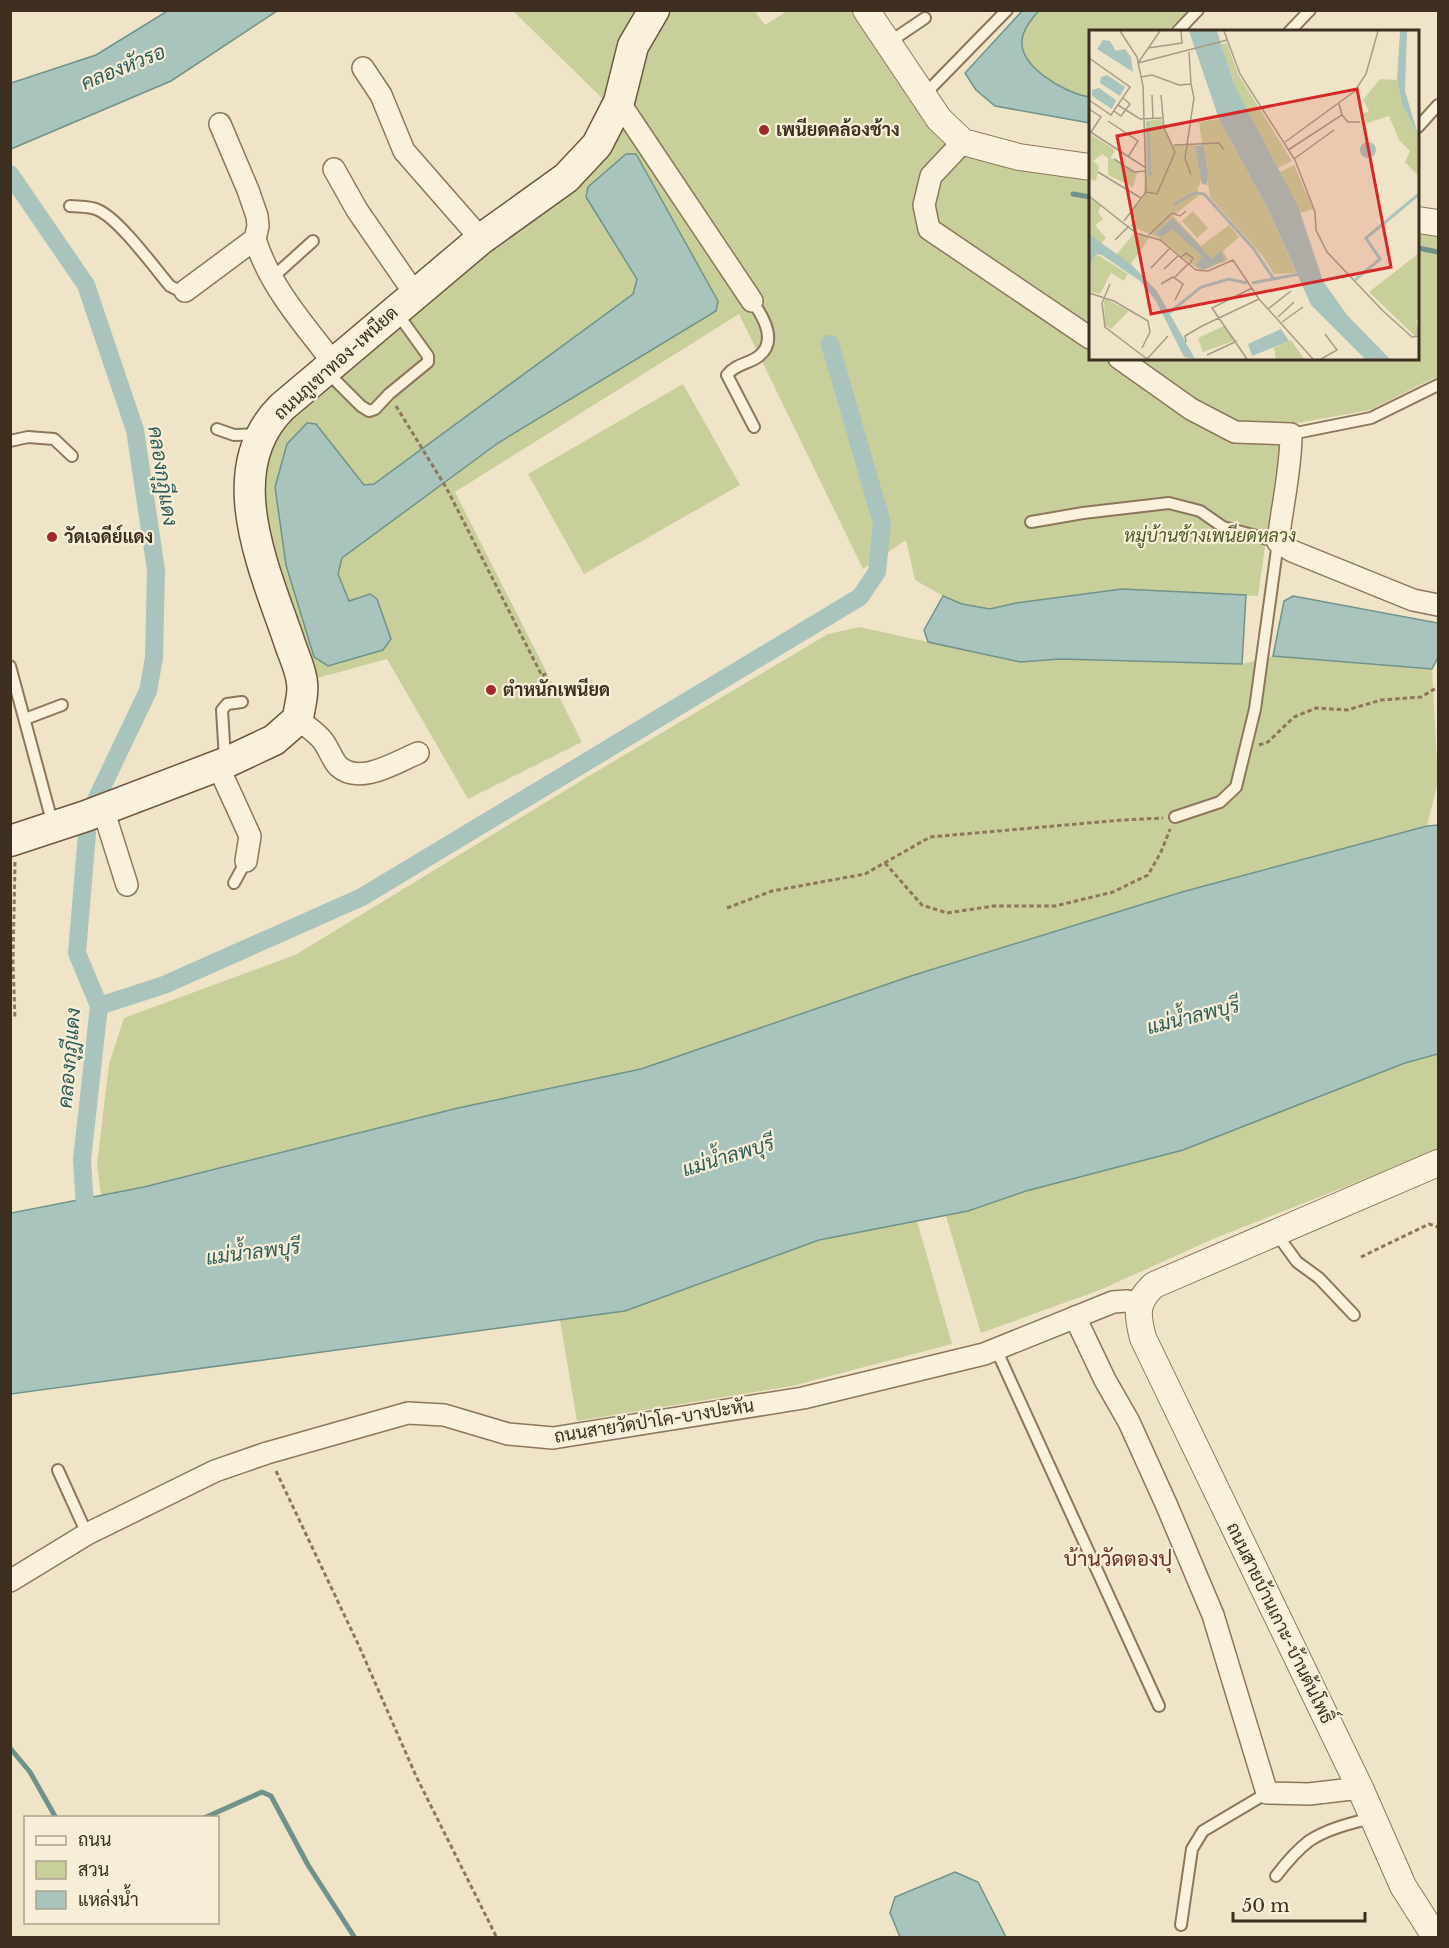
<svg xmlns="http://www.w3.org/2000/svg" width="1449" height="1948" font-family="'Libre Baskerville',Sarabun,serif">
  <rect width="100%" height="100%" fill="#f0e4c8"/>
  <!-- green -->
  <g fill="#c9cf9b">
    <polygon points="513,11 641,11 607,103"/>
    <polygon points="662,11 755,11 765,25 787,11 854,11 951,144 992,164 1090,179 1090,358 1418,358 1418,232 1438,235 1438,378 1434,378 1370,410 1286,425 1277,465 1258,596 1122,589 1016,603 990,609 962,604 943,596 915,580 906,540 863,569 739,314 455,492 582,742 468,799 387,659 310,680 257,491 280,424 570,184"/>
    <path d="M1039,11H1189L1167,31L1090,32V97C1066,94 1014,65 1023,35C1026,26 1033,17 1039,11Z"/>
    <polygon points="683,384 740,485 584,574 528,474"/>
    <polygon points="859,627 1020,662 1060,659 1242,664 1273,656 1432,669 1438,781 1427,826 1182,892 911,976 641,1069 144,1187 101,1195 97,1165 109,1064 124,1018 295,955 589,776 828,634"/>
    <polygon points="1438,1054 1438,1150 1213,1239 1100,1290 981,1333 946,1216 968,1211 1405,1063"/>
    <polygon points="917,1221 952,1344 792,1386 577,1421 560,1320 625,1311 819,1240"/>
  </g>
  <!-- water -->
  <g fill="#a9c4bc" stroke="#6f938a" stroke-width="1.5">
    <polygon points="169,10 277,11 171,81 11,149 11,83 96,55"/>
    <path d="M1022,11H1039C1033,17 1026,26 1023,35C1014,65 1066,94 1090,97V123L995,106L976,90L965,73Z"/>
    <polygon points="626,154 636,154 718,301 716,311 498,443 342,558 338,574 349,601 370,594 377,599 391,639 383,650 328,666 314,657 286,565 275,487 287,444 307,423 316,424 364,485 374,484 633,294 637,279 586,197 588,187"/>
    <polygon points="1122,589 1246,595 1242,664 1060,659 1020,662 928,642 924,630 943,596 962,604 990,609 1016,603"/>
    <polygon points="1293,596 1438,623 1438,657 1432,669 1273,656 1284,601"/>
    <polygon points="1438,825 1438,1054 1405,1063 1183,1150 1026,1191 968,1211 819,1240 625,1311 11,1394 11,1213 144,1187 458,1108 641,1069 911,976 1182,892 1427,826"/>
    <polygon points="955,1872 978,1882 1006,1937 900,1937 890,1913 895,1897"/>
  </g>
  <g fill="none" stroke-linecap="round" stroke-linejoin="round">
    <!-- stream -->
    <g stroke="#6f938a" stroke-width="5">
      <polyline points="1073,194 1090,197"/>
      <polyline points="1418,248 1438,252"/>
      <polyline points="10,1748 30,1772 56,1818"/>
      <polyline points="204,1818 262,1792 271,1796 308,1865 355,1938"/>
    </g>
    <!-- canal -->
    <g stroke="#a9c4bc" stroke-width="18">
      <polyline points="10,174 86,285 135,430 156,570 154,658 148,691 94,804"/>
      <polyline points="99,1006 164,985 362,897 860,597 877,572 882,523 830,344"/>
      <polyline points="86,1222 82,1160 99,1006 77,953 87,833"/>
    </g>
    <!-- service casing -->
    <g stroke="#8d765c" stroke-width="14">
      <g id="service">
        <polyline points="1177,32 1198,10"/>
        <polyline points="1289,32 1310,10"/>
        <polyline points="888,43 925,18"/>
        <polyline points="924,95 1007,10"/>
        <polyline points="1418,127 1438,105"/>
        <path d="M70,206C80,207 90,206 98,210C119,219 154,267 170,286L180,291H185"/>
        <polyline points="273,277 313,241"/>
        <path d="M752,301C763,316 778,341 759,356C749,364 735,364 727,375L754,427"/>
        <polyline points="326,371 361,406 369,411 375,409 389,394 428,362 428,356 397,313"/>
        <polyline points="217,429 234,435 260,434"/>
        <polyline points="1291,434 1371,418 1438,385"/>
        <polyline points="10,441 28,437 54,439 72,456"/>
        <polyline points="1031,522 1083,513 1169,503 1200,511 1223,527 1278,542 1255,709 1236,787 1220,802 1175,817"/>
        <polyline points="10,666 53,825"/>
        <polyline points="25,719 62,705"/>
        <polyline points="225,759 222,710 227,704 242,702"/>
        <polyline points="234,883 246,861"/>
        <polyline points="1276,1233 1297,1262 1319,1278 1354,1315"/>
        <polyline points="996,1349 1159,1706"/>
        <polyline points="58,1470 87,1534"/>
        <path d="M1276,1876C1286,1863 1296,1851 1309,1841C1327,1829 1351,1823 1372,1818"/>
        <polyline points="1181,1925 1192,1849 1203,1831 1267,1793"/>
      </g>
    </g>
    <!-- minor casing -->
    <g stroke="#8d765c" stroke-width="24">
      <g id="minor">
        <polyline points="363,68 381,95 404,151 481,239"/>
        <polyline points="619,102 752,301"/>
        <polyline points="963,142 931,176 924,205 929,229 1090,338"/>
        <polyline points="334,169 357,210 415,294"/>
        <path d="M255,239C269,285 304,325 333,362"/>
        <polyline points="185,291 255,239 258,226 257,216 248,190 220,124"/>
        <path d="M1119,358L1191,409L1235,432L1291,434C1291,470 1282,506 1278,542L1292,551L1413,600L1438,605"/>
        <path d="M298,719C306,726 317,733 323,741C329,749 332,759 338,766C360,786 396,762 418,753"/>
        <polyline points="218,766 250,836 246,861"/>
        <polyline points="103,809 127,885"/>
        <polyline points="1075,1317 1105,1380 1129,1422 1167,1506 1213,1615 1267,1793 1309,1794 1360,1788"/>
        <polyline points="10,1581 87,1534 215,1471 267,1453 408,1413 444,1415 508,1434 553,1438 803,1398 984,1354 1113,1302 1126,1301 1140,1303"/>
      </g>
    </g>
    <!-- tertiary casing -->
    <g stroke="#8d765c" stroke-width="28">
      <g id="tertiary">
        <polyline points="866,10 939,119 963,142 1019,157 1090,167"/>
        <polyline points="1418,220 1438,223"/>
        <path d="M1436,1938L1403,1886L1360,1788L1143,1338C1137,1315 1135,1302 1154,1285L1438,1163"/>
      </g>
    </g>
    <!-- secondary casing -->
    <g stroke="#6f573f" stroke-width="33">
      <path id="secondary" d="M10,841L86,816L225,763L274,740L298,719C299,708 304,694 302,683C301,670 294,656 290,644C266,572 217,471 282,407L481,239L566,178L597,145L619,102L633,46L654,10"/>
    </g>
    <!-- path -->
    <g stroke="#8d765c" stroke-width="3" stroke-dasharray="4.5 3" stroke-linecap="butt">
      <polyline points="396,406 447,489 542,676 547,673"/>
      <polyline points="1259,745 1268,742 1294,717 1316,708 1347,710 1381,700 1421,697 1438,687"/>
      <polyline points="15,862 13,962 15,1019"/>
      <polyline points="885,863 922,905 947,913 994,906 1055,906 1113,892 1148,875 1161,852 1170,829"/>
      <polyline points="727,908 772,891 865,874 930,837 1122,820 1163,818"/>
      <polyline points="1361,1257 1429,1224 1438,1227"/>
      <polyline points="276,1471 359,1646 416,1776 497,1938"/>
    </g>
    <!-- service -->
    <use href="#service" stroke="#faf1dc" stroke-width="10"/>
    <!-- minor -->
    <use href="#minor" stroke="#faf1dc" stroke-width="21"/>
    <!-- tertiary -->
    <use href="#tertiary" stroke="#faf1dc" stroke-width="26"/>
    <!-- secondary -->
    <use href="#secondary" stroke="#faf1dc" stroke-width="30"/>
  </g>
  <!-- markers -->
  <g fill="#9e2a2b" stroke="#f7eed8" stroke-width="2">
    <circle cx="764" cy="130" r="6"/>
    <circle cx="52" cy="537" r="6"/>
    <circle cx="491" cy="690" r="6"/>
  </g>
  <g text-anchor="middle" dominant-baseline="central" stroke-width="4.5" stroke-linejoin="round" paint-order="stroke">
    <!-- poi labels -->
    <g font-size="18" font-weight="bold" fill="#3d2e20" stroke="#f7eed8" text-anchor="start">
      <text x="776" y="130">เพนียดคล้องช้าง</text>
      <text x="64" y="537">วัดเจดีย์แดง</text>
      <text x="503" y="690">ตำหนักเพนียด</text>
    </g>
    <!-- street labels -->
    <g font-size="18" fill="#3d2e20" stroke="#f7eed8">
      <text transform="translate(336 363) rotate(-42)">ถนนภูเขาทอง-เพนียด</text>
      <text transform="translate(654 1421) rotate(-9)">ถนนสายวัดป่าโค-บางปะหัน</text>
      <text transform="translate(1280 1623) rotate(64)">ถนนสายบ้านเกาะ-บ้านต้นโพธิ์</text>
    </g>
    <!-- park labels -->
    <g font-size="18" font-style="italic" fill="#4d5a26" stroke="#f7eed8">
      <text x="1210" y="536">หมู่บ้านช้างเพนียดหลวง</text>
    </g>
    <!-- water labels -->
    <g font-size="20" font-style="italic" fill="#2f5d5a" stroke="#f7eed8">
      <text transform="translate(123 67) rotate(-22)">คลองหัวรอ</text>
      <text transform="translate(163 476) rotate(81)">คลองกุฎีแดง</text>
      <text transform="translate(1193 1016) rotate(-14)">แม่น้ำลพบุรี</text>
      <text transform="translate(69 1058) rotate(-85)">คลองกุฎีแดง</text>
      <text transform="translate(728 1156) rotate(-17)">แม่น้ำลพบุรี</text>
      <text transform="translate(253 1252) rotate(-7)">แม่น้ำลพบุรี</text>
    </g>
    <!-- quarter labels -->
    <g font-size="21" fill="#6b2e1e" stroke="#f7eed8">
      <text x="1118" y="1559">บ้านวัดตองปุ</text>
    </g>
  </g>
  <!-- overview -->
  <g transform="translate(1089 30)">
    <rect width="330" height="330" fill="#f0e4c8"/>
    <path d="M138,13L149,44L203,131L189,138L145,54L132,14ZM291,49L308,50L313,74L330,108V147L316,132L321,121L310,110L300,86L278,93L274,84L280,81L274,70ZM72,89L84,115H106L114,148L108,160L112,164L84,186L112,216L140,195L150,207L134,221L139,230L112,241L68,207L41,196L47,189L41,183L55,167L57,91ZM130,89L179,179L207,243L185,244L173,225L121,167L110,92ZM1,104L26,120L22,128L48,143L44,157L19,145V128L13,124L4,131L10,136L7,151L0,149ZM205,135L224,179L212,183L191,142ZM0,167L12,176L9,182L14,189L6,195L17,208L12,214L0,204ZM104,181L119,198L108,208L93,191ZM45,203L61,207L42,234L26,226ZM330,223V288L327,291L330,305L326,306L280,262ZM7,224L39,244L35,251L22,243L11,264L0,261V237ZM15,268L40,281L22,299L16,295ZM135,296L147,310L114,322L109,308ZM202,310L215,329H187L185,318Z" fill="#c9cf9b"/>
    <path d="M100,1H128L145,54L209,176L234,251L258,285L301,329H276L222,275L179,179L130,89ZM311,1H318L316,61L330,108L313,74L308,50ZM14,10L21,11L27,21L36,19L42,27L44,42L8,19ZM18,45L36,57L31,66L11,53L12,47ZM10,58L27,70L23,79L3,66V60ZM271 120a8 8 0 1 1 16 0a8 8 0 1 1-16 0ZM114,115L119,143L118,155L113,154L106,116ZM84,188L123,229L132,221L136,230L116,239L107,236L113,226L83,199L73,207L66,203ZM0,204L43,235L68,261L106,329L95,327L67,271L51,251L13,225L7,224L0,237ZM192,299L200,311L163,326L159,314Z" fill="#a9c4bc"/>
    <path fill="none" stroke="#a9c4bc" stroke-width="3" d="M59,92L61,147M85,174L106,163L115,164L164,218L184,248M266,250L291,229L277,208L330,164M163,253L211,244M80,283L112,257L140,249L158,253"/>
    <path fill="none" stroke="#a89b85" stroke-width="1.5" d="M31,1L48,27L54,56L57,155V162L35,191M135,1L151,44L206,130L226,182L227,200L238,222L294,281L323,307L330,306M59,18L93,13L92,1M0,28L41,57L22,85L0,70M49,33L138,10M49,33L71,1M52,47L63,45L90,55L102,54L100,22M102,54L105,68L96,128L102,145M63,65L64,89M29,75L51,89L73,88M0,79L12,87L2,102M25,81L32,86L41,74L34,68M253,85L259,92H271M19,91L49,111L39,127M0,101L57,138M196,112L266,61L277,44L289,1M85,115L130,113L135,120M199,120L253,85L250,74M25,129L45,142L57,141M205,129L245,100M9,142L52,168M57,162L68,164L86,122L75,98L72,65M0,166L47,203L71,210L107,240L119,241L144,230L170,269L224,329M60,205L83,183L91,186L97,181M26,210L40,196M91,228L97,223L104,228L100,235M62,238L80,219M75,239L89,226M86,247L99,234M21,254L13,273L16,297L58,329M72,254L84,247L94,254L86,270M0,263L25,271L59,291L61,302L53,318M179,279L202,261M189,287L205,272M193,292L214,277M97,312L96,306L113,296L170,269M118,325L148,311M58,329L79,306M158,329L123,278L163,258M232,329L248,320L236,304"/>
    <path fill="#d62828" fill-opacity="0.15" stroke="#d62828" stroke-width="3" d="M268,59L302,237L62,284L28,106Z"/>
    <rect width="330" height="330" fill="none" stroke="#3d2e20" stroke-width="3"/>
  </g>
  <!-- border -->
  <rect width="1449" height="1948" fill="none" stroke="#3d2e20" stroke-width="24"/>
  <!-- legend -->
  <rect x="24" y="1816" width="195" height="108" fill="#f7eed8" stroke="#ada18e" stroke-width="1.5"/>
  <rect x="36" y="1836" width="30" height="9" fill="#faf1dc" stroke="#ada18e" stroke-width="1.5"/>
  <text x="78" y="1846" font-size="18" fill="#3d2e20">ถนน</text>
  <rect x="36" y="1861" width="30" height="18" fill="#c9cf9b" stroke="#ada18e" stroke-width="1.5"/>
  <text x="78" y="1876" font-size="18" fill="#3d2e20">สวน</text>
  <rect x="36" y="1891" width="30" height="18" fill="#a9c4bc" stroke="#ada18e" stroke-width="1.5"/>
  <text x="78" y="1906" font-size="18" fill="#3d2e20">แหล่งน้ำ</text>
  <!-- scale -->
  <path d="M1233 1912v9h132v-9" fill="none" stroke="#3d2e20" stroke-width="3"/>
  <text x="1242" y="1912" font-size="18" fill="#3d2e20" stroke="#f7eed8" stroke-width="4.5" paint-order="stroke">50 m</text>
</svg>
